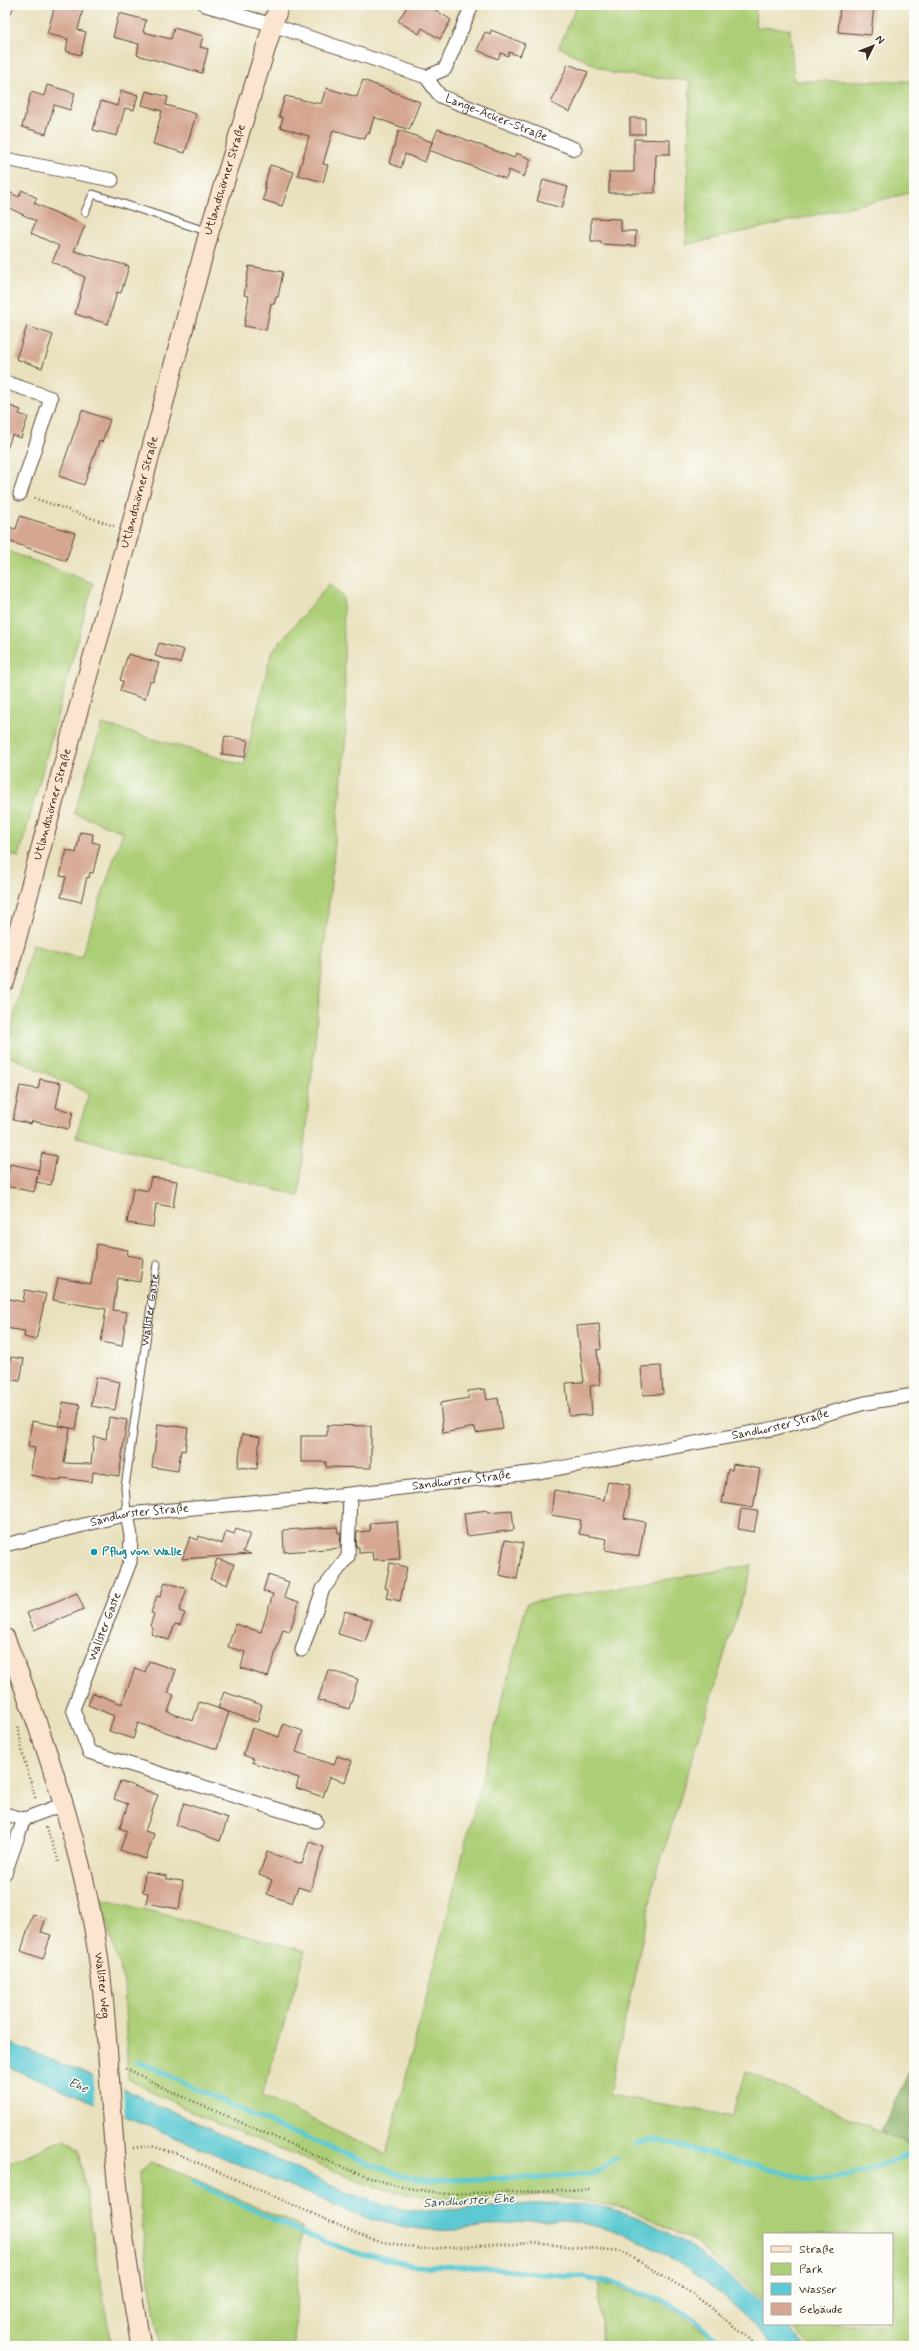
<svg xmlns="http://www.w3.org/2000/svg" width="919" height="2351" font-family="Mynerve,sans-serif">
  <rect width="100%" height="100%" fill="#fdfcf7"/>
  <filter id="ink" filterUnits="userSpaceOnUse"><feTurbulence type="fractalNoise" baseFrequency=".025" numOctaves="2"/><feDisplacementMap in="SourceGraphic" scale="8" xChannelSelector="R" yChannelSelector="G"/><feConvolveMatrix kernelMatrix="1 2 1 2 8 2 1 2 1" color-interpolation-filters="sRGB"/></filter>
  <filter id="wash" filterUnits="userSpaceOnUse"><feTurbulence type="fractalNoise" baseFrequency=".012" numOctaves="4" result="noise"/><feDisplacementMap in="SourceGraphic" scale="16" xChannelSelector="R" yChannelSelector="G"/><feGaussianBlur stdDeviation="0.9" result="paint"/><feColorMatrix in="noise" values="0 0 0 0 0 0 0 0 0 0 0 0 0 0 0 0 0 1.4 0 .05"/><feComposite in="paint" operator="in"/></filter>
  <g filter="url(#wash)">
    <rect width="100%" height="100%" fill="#e9e1be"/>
    <!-- green -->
    <g fill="#acce76" stroke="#747c4a">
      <polygon points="577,5 756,5 755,27 790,29 794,81 914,81 914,192 686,245 690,81 611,73 559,47"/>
      <polygon points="5,550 93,583 19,857 5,853"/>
      <polygon points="330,583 343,597 346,736 299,1196 76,1137 89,1093 5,1054 32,945 81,957 123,832 74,813 102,724 244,765 271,653"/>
      <polygon points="752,1565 655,1880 609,2095 733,2116 745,2071 914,2146 914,2346 810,2346 789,2324 892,2324 892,2234 764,2234 764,2301 694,2242 630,2209 549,2194 459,2202 377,2188 201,2117 128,2079 124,1984 100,1898 306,1951 262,2096 386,2154 527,1603"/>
      <polygon points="64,2139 79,2150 107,2320 113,2346 5,2346 5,2165"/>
      <path d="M151,2162L195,2179L301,2227L294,2346H160C150,2288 141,2232 139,2173Z"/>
      <polygon points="598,2281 660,2302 709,2335 719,2346 602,2346"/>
    </g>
    <!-- forest -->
    <polygon fill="#89b167" stroke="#626e42" points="914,2061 914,2146 881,2131"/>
    <!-- water -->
    <path fill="#5dcad3" stroke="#4c7a78" d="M5,2041L128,2091L350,2194C373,2201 394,2209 418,2210C479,2213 542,2196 602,2207C666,2219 715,2266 764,2304V2324H785L805,2346H773C717,2282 638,2222 549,2220C518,2219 486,2227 456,2230C423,2232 394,2225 363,2217L5,2065Z"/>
    <!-- pier -->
    <polygon fill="#e9e1be" points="92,2074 123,2087 125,2116 95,2104"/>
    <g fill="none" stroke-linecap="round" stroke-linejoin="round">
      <!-- stream -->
      <g stroke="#5dcad3" stroke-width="5">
        <path d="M138,2061L269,2123L401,2176C436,2183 469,2179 504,2178C532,2177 560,2179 587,2174C598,2172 607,2165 617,2159"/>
        <path d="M635,2144L650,2140L662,2141L812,2181C849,2179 880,2166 914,2152"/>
        <polyline points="194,2182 309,2236 354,2252 416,2266 469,2267 584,2277 611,2282 666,2302 696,2321 723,2346"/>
      </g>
    </g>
    <g id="blocks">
      <!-- building -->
      <g fill="#d5a793">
        <polygon points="55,5 65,5 83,9 78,30 86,32 81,55 66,51 68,39 47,34"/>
        <polygon points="408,5 437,5 434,9 451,20 440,39 422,28 419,34 398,21"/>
        <polygon points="840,5 874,5 871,35 838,32"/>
        <polygon points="119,13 146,20 143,32 171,39 174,28 203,36 200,47 208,49 202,73 137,55 139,44 113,37"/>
        <polygon points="491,30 525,44 520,56 509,52 508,56 501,53 498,59 477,50 485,32 490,34"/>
        <polygon points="568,64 588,72 570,112 551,103"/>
        <polygon points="363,80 420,102 409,130 374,117 369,134 367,133 365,139 333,130 323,164 328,165 323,182 298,175 309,136 280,127 283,118 279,116 285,96 321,104 326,88 357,97"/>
        <polygon points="47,85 75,93 70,110 54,105 46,134 22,127 31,92 44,96"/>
        <polygon points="121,91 138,95 134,110 125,108 117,136 93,130 101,101 117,106"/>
        <polygon points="146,91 168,97 166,105 196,114 185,153 153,144 162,111 142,105"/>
        <rect x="630" y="118" width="15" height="16"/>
        <polygon points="438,129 514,158 516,153 531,159 524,177 509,170 506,179 429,150"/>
        <polygon points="399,130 432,142 425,162 405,154 401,168 389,163"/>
        <polygon points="634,139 670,140 670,154 656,154 655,193 609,193 609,172 634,172"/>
        <polygon points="270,165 294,172 282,206 263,200 266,188 264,188"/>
        <polygon points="543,180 568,187 562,208 537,201"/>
        <polygon points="5,190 19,197 22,190 37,198 34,203 85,226 74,251 129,266 121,293 117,292 108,324 75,314 85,277 52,262 59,246 31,233 36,221 5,206"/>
        <polygon points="591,218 621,219 621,231 636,231 635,246 601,244 601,241 591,241"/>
        <polygon points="249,266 283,272 278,297 276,297 274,304 271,303 266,330 244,326 249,296 244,295"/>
        <polygon points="27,326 53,335 42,368 16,359"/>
        <polygon points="5,404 21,410 19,414 28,417 21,438 12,435 7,449 5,448"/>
        <polygon points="82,410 110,420 102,442 99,441 84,485 59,476"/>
        <polygon points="20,516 75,533 66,561 5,540 5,526 16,529"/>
        <polygon points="159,643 184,650 180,663 155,656"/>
        <polygon points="128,654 159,663 153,682 150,681 145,699 120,691 123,681 120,680"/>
        <polygon points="225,736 248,740 245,757 222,754"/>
        <polygon points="80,832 93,834 92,842 100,844 93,873 90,872 89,878 87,877 81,902 61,897 66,877 60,876 67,850 76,853"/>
        <polygon points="40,1079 61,1083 56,1108 73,1112 69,1129 32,1121 31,1124 13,1120 20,1086 38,1089"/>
        <polygon points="42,1153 57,1156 51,1185 36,1182"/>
        <polygon points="10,1164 39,1170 34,1192 5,1186"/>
        <polygon points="151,1177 177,1181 173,1207 156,1204 153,1227 127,1223 133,1188 148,1191"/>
        <polygon points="97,1244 128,1250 127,1255 143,1258 140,1282 118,1278 113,1310 127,1312 122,1346 101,1342 106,1309 53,1300 58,1278 91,1284"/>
        <polygon points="25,1290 46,1294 36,1340 24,1337 25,1331 5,1328 5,1298 23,1302"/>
        <polygon points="599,1324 601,1349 597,1350 600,1385 590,1386 592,1415 569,1416 566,1383 584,1382 577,1326"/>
        <polygon points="11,1357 24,1359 20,1381 6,1379"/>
        <polygon points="661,1366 663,1394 643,1395 641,1367"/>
        <polygon points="96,1377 120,1382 115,1410 91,1406"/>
        <polygon points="485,1389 487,1400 498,1398 503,1429 476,1433 475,1427 443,1433 440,1403 469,1398 468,1391"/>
        <polygon points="63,1402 80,1405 76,1429 59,1426"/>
        <polygon points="109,1417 127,1420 119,1476 93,1472 92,1482 61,1478 61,1481 30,1475 35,1448 28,1447 32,1421 70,1428 64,1463 91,1464 94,1437 106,1439"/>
        <polygon points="158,1424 188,1428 185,1451 181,1450 178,1471 152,1467"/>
        <polygon points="327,1425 371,1426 371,1468 326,1467 326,1462 301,1462 301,1436 327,1436"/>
        <polygon points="242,1434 260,1437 257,1469 238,1467"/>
        <polygon points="733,1464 760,1469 753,1508 722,1503 728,1469 732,1470"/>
        <polygon points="608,1481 630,1485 624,1518 645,1522 639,1556 605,1550 607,1539 579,1534 581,1520 551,1515 554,1490 604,1500"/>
        <polygon points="741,1509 758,1511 754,1532 738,1529"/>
        <polygon points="488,1510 488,1512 512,1510 514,1530 467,1536 464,1513"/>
        <polygon points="397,1521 400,1559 373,1560 372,1552 359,1553 359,1547 356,1547 357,1532 370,1531 370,1523"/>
        <polygon points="337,1527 338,1533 341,1533 340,1548 284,1552 283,1530"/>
        <polygon points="236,1529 250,1534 243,1552 251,1554 182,1559 190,1537 198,1540 199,1536 222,1544 226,1531 234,1534"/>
        <polygon points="505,1540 523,1543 517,1579 499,1575"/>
        <polygon points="217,1559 234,1564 227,1585 210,1579"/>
        <polygon points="390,1563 407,1567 400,1601 386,1598 388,1589 385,1588"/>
        <polygon points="268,1575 289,1582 284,1597 299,1602 290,1631 283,1629 268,1677 241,1668 245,1652 228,1647 235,1624 261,1632 273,1594 263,1591"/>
        <polygon points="165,1582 187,1589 179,1611 185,1613 180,1625 175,1624 169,1640 151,1634 153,1628 150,1626 154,1614 151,1613 157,1596 160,1597"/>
        <polygon points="77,1593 84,1609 34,1630 27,1613"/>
        <polygon points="345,1611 372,1620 365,1642 338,1634"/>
        <polygon points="149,1661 176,1670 168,1693 174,1695 168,1712 193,1721 199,1702 229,1712 217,1749 138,1723 133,1739 109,1731 114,1716 88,1705 93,1693 122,1704 135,1668 145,1672"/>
        <polygon points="328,1670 358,1679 349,1709 318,1700"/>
        <polygon points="224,1692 262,1705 257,1722 218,1708"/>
        <polygon points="283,1724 303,1731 296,1752 334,1765 337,1756 352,1761 345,1782 330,1777 323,1797 296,1788 299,1778 252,1762 254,1759 243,1755 252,1728 279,1737"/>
        <polygon points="120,1781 158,1795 145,1831 154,1834 146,1859 120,1850 127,1831 120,1828 128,1804 114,1799"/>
        <polygon points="184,1803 228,1818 220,1841 176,1825"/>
        <polygon points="309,1842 324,1847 310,1891 298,1887 292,1903 267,1894 272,1880 259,1875 267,1852 302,1864"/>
        <polygon points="145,1872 167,1876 167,1879 183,1881 179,1909 146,1903 148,1893 143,1892"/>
        <polygon points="33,1914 46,1918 41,1932 51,1935 43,1959 21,1951"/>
      </g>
    </g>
  </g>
  <g filter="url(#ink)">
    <use href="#blocks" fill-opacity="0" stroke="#554536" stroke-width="1"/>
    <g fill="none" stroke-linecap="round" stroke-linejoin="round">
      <!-- lane casing -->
      <g stroke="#554536" stroke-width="9">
        <g id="lane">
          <polyline points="85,212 93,194 209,232"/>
          <path id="s1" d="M127,1514L125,1487L157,1264"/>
        </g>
      </g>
      <!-- street casing -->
      <g stroke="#554536" stroke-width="15">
        <g id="street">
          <polyline points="205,5 273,25 426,77 445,69 472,5"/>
          <polyline points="5,9 7,5"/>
          <path id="s2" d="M426,77L440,96L575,149"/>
          <polyline points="5,159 112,180"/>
          <polyline points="5,382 51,398 20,494"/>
          <polyline points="127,1514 131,1536 130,1562 73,1709 89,1752 316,1821"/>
          <path id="s3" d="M5,1545L127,1514L350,1494L538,1472L776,1428L865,1403L914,1395"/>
          <polyline points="302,1650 323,1589 348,1557 350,1494"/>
          <polyline points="5,1814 24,1819 64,1804"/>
          <polyline points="5,1873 24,1819"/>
        </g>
      </g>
      <!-- secondary casing -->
      <g stroke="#554536" stroke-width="21">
        <g id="secondary">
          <path id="s4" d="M5,981L88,674L130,530L209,232L279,5"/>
          <path id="s5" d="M5,1638C40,1726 71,1816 90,1908C107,1990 108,2075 115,2158C120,2222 130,2284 141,2346"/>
        </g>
      </g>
      <!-- path -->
      <g stroke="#554536" stroke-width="2.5" stroke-dasharray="1 3" stroke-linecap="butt">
        <polyline points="34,498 114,526"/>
        <polyline points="18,1727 24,1760 36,1800"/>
        <polyline points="46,1827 59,1862"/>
        <polyline points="126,2068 168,2090 344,2168 396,2186 446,2194 591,2189"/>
        <polyline points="133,2148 151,2146 176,2153 372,2240 422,2249 532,2243 622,2251 693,2294 746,2335 756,2346"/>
      </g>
      <!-- lane -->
      <use href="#lane" stroke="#fff" stroke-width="7"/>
      <!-- street -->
      <use href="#street" stroke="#fff" stroke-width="13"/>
      <!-- secondary -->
      <use href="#secondary" stroke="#fbe5cf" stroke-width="19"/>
    </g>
  </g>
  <!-- markers -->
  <circle fill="#0f9aa8" stroke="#fdfcf7" stroke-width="1.5" cx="94" cy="1552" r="4"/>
  <g text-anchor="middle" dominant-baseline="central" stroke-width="3" stroke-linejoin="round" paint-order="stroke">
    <!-- street labels -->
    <g font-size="12" fill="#3b2a1e" stroke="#fdfcf7">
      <text stroke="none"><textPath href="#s2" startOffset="84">Lange-Äcker-Straße</textPath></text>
      <text stroke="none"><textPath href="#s4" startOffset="831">Utlandshörner Straße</textPath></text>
      <text stroke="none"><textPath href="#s4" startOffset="507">Utlandshörner Straße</textPath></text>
      <text stroke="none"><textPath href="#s4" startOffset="183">Utlandshörner Straße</textPath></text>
      <text stroke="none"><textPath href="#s1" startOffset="206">Wallster Gaste</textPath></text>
      <text stroke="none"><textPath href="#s3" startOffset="786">Sandhorster Straße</textPath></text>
      <text stroke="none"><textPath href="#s3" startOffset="462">Sandhorster Straße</textPath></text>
      <text stroke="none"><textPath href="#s3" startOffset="138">Sandhorster Straße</textPath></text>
      <text transform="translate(105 1627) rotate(-69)">Wallster Gaste</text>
      <text stroke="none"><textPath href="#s5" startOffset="362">Wallster Weg</textPath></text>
    </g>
    <!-- culture labels -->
    <g font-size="12" font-weight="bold" fill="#0d838f" stroke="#fdfcf7" text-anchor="start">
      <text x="102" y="1552">Pflug von Walle</text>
    </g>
    <!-- water labels -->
    <g font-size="13" font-style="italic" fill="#455a54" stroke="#fdfcf7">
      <text transform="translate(78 2086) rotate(23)">Ehe</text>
      <text transform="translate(469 2201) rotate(-3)">Sandhorster Ehe</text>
    </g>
  </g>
  <!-- margin -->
  <rect width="919" height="2351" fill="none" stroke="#fdfcf7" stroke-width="20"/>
  <!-- legend -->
  <rect x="763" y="2233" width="130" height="92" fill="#fdfcf7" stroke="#afa8a0"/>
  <rect x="771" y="2246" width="20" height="6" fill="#fbe5cf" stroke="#afa8a0"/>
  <text x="799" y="2253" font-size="12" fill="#3b2a1e">Straße</text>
  <rect x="771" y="2263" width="20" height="12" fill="#acce76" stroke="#afa8a0"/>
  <text x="799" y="2273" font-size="12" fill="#3b2a1e">Park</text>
  <rect x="771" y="2283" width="20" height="12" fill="#5dcad3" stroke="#afa8a0"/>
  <text x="799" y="2293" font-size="12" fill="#3b2a1e">Wasser</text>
  <rect x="771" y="2303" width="20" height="12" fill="#d5a793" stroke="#afa8a0"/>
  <text x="799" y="2313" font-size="12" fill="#3b2a1e">Gebäude</text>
  <!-- north arrow -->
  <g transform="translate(873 46) rotate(47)" stroke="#fdfcf7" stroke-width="3" paint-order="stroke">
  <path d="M0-3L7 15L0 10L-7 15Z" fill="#3b2a1e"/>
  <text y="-6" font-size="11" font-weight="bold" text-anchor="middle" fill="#3b2a1e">N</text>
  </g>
</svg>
